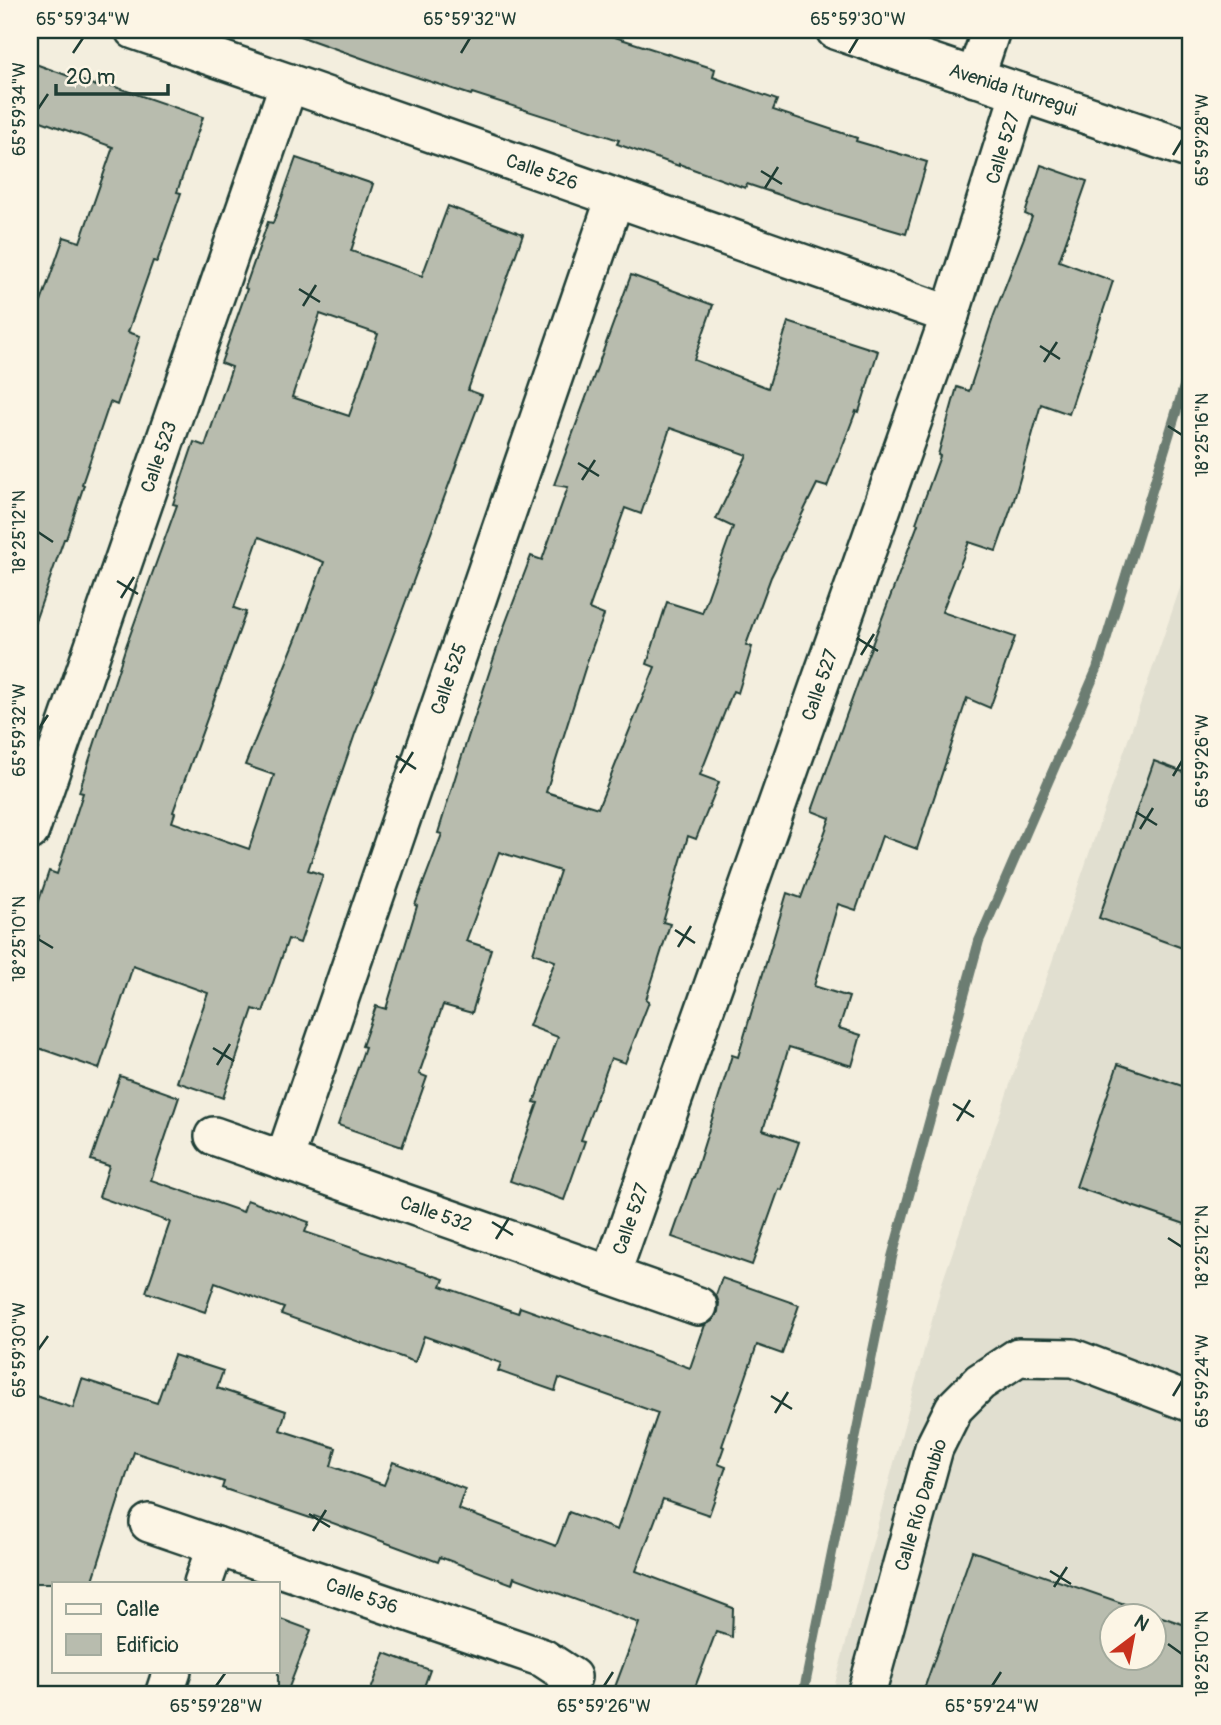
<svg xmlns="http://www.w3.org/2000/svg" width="1221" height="1725" font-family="Pangolin,sans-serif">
  <rect width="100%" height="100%" fill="#f3eede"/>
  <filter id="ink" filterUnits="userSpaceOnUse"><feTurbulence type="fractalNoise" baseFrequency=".0143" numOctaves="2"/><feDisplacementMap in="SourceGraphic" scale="14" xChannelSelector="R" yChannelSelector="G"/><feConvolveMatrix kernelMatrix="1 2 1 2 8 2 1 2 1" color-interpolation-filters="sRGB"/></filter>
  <g filter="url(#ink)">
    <!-- built -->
    <path fill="#e1dfd0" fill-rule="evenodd" d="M1191,556V1695H832L942,1283ZM1112,1616H1154V1658H1112Z"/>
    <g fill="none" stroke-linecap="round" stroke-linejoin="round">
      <!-- stream -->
      <polyline stroke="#6c7d72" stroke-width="10" points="803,1695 892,1257 979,941 1097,669 1191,364"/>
    </g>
    <!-- building -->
    <g fill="#b8bcae" stroke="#1f3d34" stroke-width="2" fill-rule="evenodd">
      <polygon points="295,30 550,30 575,37 577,30 593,30 715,69 713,77 777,100 773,110 857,138 856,141 927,162 906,234 834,213 747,184 745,188 679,164 679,166 617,144 619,140 472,93 471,95 398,71 294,34"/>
      <polygon points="30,62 96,86 98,81 203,117 177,192 181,193 157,262 153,261 128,332 140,336 117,405 110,402 82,484 84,485 66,539 64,539 34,624 30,623 30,320 37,300 41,302 64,237 80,242 113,147 30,117"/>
      <path d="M296,158L373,184L351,251L422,276L448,206L523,234L468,390L482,395L380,671L355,734L308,870L323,875L300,943L288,939L263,1012L253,1009L223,1098L177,1082L208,993L133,966L99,1069L30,1045V965L39,936L30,933V927L49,871L57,874L83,793L79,792L125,649L177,505L173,504L194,442L205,446L232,367L221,363L247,289L245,288L268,222L273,223ZM320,314L378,334L349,416L292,397ZM259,537L324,562L296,639L245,765L274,775L249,849L172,822L175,813L173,812L246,612L234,608Z"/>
      <polygon points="1041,165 1087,181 1059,261 1113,281 1069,414 1041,404 1014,500 996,551 969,542 942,612 1015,637 990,708 967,698 917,849 882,836 856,910 838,904 814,986 849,997 839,1028 861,1035 852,1066 789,1047 763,1130 799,1142 782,1190 779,1189 752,1265 672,1237 693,1177 694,1177 732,1055 738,1057 787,893 801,898 830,818 812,811 865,663 918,524 916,523 940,456 938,455 957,387 969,391 994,315 1032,217 1025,214"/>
      <path d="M631,275L713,305L694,360L768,388L788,322L878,351L859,412L856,411L827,487L817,484L771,577L746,645L752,647L738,693L733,691L700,775L719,782L696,839L688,836L663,922L670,924L646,1000L649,1002L625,1063L611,1058L581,1140L585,1141L564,1200L510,1181L538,1103L534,1102L558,1037L529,1026L555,961L533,953L560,871L499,852L466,941L491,949L472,1013L443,1005L419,1074L427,1077L402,1147L338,1125L365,1047L362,1046L376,1006L386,1009L417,906L415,905L442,834L438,833L459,765L504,627L531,556L542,560L568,487L554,485ZM670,428L747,455L716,519L733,527L702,613L667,602L647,664L655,667L598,808L546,792L588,659L604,615L589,609L625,508L641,514Z"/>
      <polygon points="1154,761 1191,775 1191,951 1099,918"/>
      <polygon points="1118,1064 1191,1089 1191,1226 1076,1187"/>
      <polygon points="120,1076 179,1097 151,1180 243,1212 247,1200 309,1222 305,1232 444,1279 441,1286 518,1313 520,1307 690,1368 705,1325 712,1321 718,1312 719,1303 716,1295 722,1278 799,1305 782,1354 757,1345 722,1446 724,1447 718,1464 726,1467 709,1515 663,1499 636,1571 733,1608 732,1637 716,1632 692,1695 612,1695 639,1623 514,1577 512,1584 440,1557 438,1562 314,1516 313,1519 222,1488 224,1482 134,1452 92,1583 30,1583 30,1394 73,1408 82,1379 157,1403 174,1355 223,1371 217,1388 286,1411 280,1430 336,1448 331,1466 384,1485 393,1462 465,1489 458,1509 556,1546 569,1512 617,1530 658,1413 559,1378 555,1391 498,1371 501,1363 424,1336 415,1362 281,1314 284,1308 215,1283 205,1312 146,1292 170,1222 99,1197 109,1166 91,1160"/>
      <path d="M972,1551L1191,1627V1695H922ZM1112,1616H1154V1658H1112Z"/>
      <polygon points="278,1618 311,1630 286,1695 278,1695"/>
      <polygon points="385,1653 430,1670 421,1695 369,1695"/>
    </g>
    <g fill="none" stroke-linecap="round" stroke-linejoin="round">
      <!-- minor casing -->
      <g stroke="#1f3d34" stroke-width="42">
        <g id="minor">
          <polyline points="134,30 289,83 950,315"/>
          <polyline points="835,30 1191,150"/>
          <polyline points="975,78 991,30"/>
          <polyline points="30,831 289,83"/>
          <polyline points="214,1136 698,1306"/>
          <polyline points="284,1160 615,198"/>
          <polyline points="611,1275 950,315 1020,92"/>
          <polyline points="149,1523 543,1658 572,1677 565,1695"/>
          <polyline points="203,1583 216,1546"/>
          <polyline points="164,1695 172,1671"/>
          <polyline points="866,1695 934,1448 954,1408 980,1382 1018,1357 1073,1358 1191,1403"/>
        </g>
      </g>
      <!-- path -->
      <polyline stroke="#1f3d34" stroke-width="4.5" stroke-dasharray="7 5" stroke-linecap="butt" points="30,1159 35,1183 30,1199"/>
      <!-- minor -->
      <use href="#minor" stroke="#fcf5e5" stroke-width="37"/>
    </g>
  </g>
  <!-- ticks -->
  <path fill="none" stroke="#1f3d34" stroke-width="2.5" d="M73,53L83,38M461,53L470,38M849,53L858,38M38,109L48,94M1173,155L1182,140M761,171L782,184M765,188L778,167M299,289L320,302M303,306L316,285M1040,346L1060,359M1044,362L1057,342M1168,426L1182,435M578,463L599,476M582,480L595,460M38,532L53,542M117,581L138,594M121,598L134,577M857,638L878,651M861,655L874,634M38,730L48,715M396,756L416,769M400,773L413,752M1173,776L1182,761M1136,812L1157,825M1140,829L1153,808M675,930L695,943M38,939L53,948M678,947L691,926M213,1048L234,1061M217,1065L230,1044M953,1104L974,1117M957,1121L970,1100M492,1222L513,1235M1168,1238L1182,1247M496,1239L509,1218M38,1350L48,1336M771,1396L792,1409M1173,1396L1182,1381M775,1413L788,1392M309,1514L330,1527M313,1531L326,1510M1050,1571L1071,1584M1054,1587L1067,1567M1168,1644L1182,1654M216,1686L226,1672M604,1686L613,1672M992,1686L1001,1672"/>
  <g text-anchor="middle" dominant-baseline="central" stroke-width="5" stroke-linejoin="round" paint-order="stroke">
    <!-- street labels -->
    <g font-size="19" fill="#1f3d34" stroke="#fcf5e5">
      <text transform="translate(1013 90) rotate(18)">Avenida Iturregui</text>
      <text transform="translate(1003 148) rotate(-73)">Calle 527</text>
      <text transform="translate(542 172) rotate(19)">Calle 526</text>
      <text transform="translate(159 457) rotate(-71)">Calle 523</text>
      <text transform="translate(449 679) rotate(-71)">Calle 525</text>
      <text transform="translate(820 685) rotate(-71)">Calle 527</text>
      <text transform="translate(436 1214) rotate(19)">Calle 532</text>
      <text transform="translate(631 1219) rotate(-71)">Calle 527</text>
      <text transform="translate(921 1505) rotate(-73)">Calle Río Danubio</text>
      <text transform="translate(362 1596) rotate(19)">Calle 536</text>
    </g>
  </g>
  <!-- margin -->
  <rect width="1221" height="1725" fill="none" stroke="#fcf5e5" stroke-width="77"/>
  <!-- legend -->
  <rect x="52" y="1582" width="228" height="91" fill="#fcf5e5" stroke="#a4ab9e" stroke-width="2"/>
  <rect x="66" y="1604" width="35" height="10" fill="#fcf5e5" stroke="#a4ab9e" stroke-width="2"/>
  <text x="116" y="1616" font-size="21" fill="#1f3d34">Calle</text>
  <rect x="66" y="1634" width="35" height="21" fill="#b8bcae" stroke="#a4ab9e" stroke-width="2"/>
  <text x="116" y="1652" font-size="21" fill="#1f3d34">Edificio</text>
  <!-- north arrow -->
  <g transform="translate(1133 1637) rotate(32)"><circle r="33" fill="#fcf5e5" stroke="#a4ab9e" stroke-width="2"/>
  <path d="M0-5L12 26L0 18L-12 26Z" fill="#c8321e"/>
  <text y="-10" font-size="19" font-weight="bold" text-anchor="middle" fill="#1f3d34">N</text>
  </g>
  <!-- scale -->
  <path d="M56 84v10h112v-10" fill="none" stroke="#1f3d34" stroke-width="3.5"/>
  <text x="66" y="84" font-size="21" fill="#1f3d34" stroke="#fcf5e5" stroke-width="5" paint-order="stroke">20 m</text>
  <rect x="38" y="38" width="1144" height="1648" fill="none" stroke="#1f3d34" stroke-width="2.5"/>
  <g font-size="18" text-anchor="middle" fill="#1f3d34">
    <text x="83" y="25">65°59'34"W</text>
    <text x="470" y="25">65°59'32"W</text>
    <text x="858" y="25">65°59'30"W</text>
    <text transform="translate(19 109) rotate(-90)" y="6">65°59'34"W</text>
    <text transform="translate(1202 140) rotate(-90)" y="6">65°59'28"W</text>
    <text transform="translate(1202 435) rotate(-90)" y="6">18°25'16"N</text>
    <text transform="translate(19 532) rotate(-90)" y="6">18°25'12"N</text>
    <text transform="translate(19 730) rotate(-90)" y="6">65°59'32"W</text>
    <text transform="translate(1202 761) rotate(-90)" y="6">65°59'26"W</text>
    <text transform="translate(19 939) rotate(-90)" y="6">18°25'10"N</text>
    <text transform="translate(1202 1247) rotate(-90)" y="6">18°25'12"N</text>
    <text transform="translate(19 1350) rotate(-90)" y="6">65°59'30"W</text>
    <text transform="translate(1202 1381) rotate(-90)" y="6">65°59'24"W</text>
    <text transform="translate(1202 1654) rotate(-90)" y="6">18°25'10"N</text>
    <text x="216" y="1712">65°59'28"W</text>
    <text x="604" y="1712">65°59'26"W</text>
    <text x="992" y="1712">65°59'24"W</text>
  </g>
</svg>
